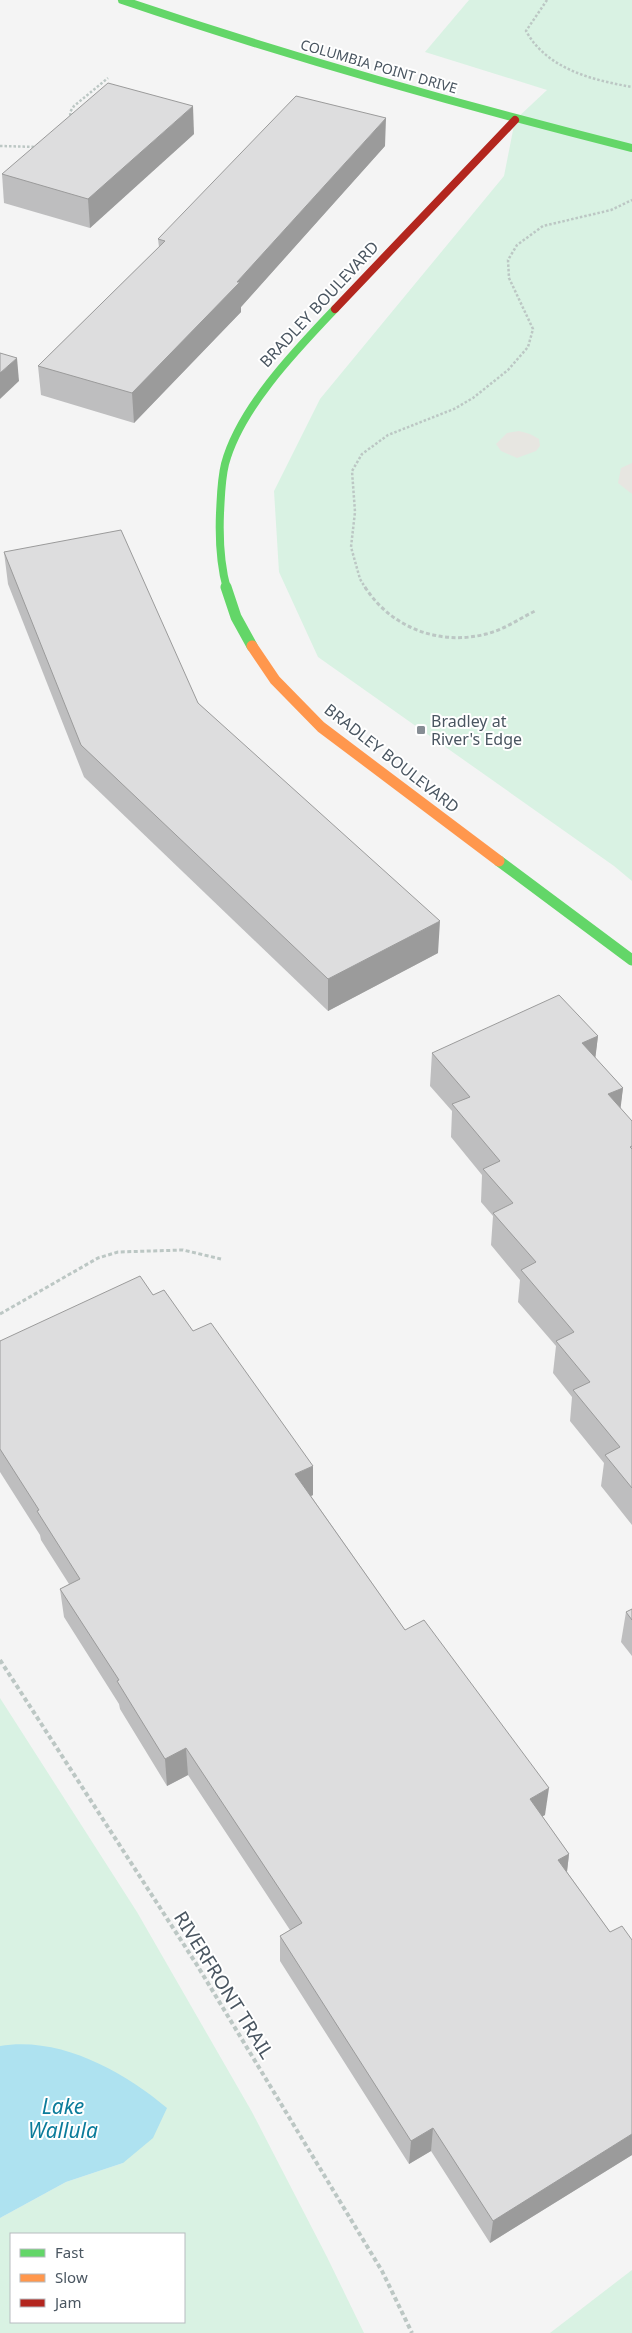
<svg xmlns="http://www.w3.org/2000/svg" width="632" height="2333" font-family="'Noto Sans',sans-serif">
  <rect width="100%" height="100%" fill="#f4f4f4"/>
  <!-- green -->
  <g fill="#d9f2e3" fill-rule="evenodd">
    <polygon points="469,0 632,0 632,881 614,866 318,657 279,572 274,491 320,399 504,176 515,120 547,90 425,52"/>
    <path d="M0,1698L137,1912L252,2112L327,2257L364,2333H0V2218L66,2182L123,2163L4,2046H0ZM11,2234H184V2322H11Z"/>
    <polygon points="632,2270 632,2333 550,2333"/>
  </g>
  <!-- sand -->
  <g fill="#e7e6e1">
    <polygon points="519,431 530,434 539,439 540,446 536,451 517,458 501,451 496,444 507,433"/>
    <polygon points="632,463 632,494 618,483 621,468"/>
  </g>
  <!-- water -->
  <path fill="#aee2f0" d="M0,2046C60,2036 123,2071 167,2108L153,2138L123,2163L66,2182L0,2218Z"/>
  <g fill="none" stroke-linecap="round" stroke-linejoin="round">
    <!-- path-far2 -->
    <g stroke="#bcc7c4" stroke-width="2.5" stroke-dasharray="2.5 2" stroke-linecap="butt">
      <path d="M547,0L526,31C547,69 592,80 632,87"/>
      <polyline points="71,120 70,112 74,106 108,78"/>
      <polyline points="0,146 38,147"/>
      <polyline points="366,589 360,579 351,547 355,512 352,471 362,454 388,435 454,409 473,398 508,370 528,347 533,329 509,278 508,260 517,245 543,226 611,210 632,200"/>
    </g>
    <!-- path-far1 -->
    <g stroke="#bcc7c4" stroke-width="3" stroke-dasharray="4 2.5" stroke-linecap="butt">
      <path d="M365,587C391,628 440,646 486,634C503,630 519,619 535,611"/>
      <polyline points="0,1314 98,1258 118,1252 183,1250 221,1259"/>
    </g>
    <!-- path -->
    <polyline stroke="#bcc7c4" stroke-width="4" stroke-dasharray="4.5 3" stroke-linecap="butt" points="0,1660 197,1965 382,2271 412,2333"/>
    <!-- fast-far1 -->
    <g stroke="#63d668" stroke-width="8">
      <path d="M122,0C290,57 460,105 632,148"/>
      <path d="M227,589C220,564 219,538 220,513C221,496 221,480 225,464C240,408 296,350 335,309"/>
    </g>
    <!-- fast -->
    <g stroke="#63d668" stroke-width="11">
      <polyline points="226,587 236,617 252,646"/>
      <polyline points="499,861 632,960"/>
    </g>
    <!-- slow -->
    <polyline stroke="#ff974d" stroke-width="11" points="252,646 275,680 321,727 499,861"/>
    <!-- jam -->
    <polyline stroke="#b3261e" stroke-width="8" points="335,309 515,120"/>
  </g>
  <!-- wall -->
  <g fill="#bebebf">
    <polygon points="194,134 90,228 4,203 2,174"/>
    <polygon points="385,146 241,307 241,312 134,423 41,395 38,366 159,247 158,239"/>
    <polygon points="4,552 198,703 438,953 328,1011 84,777 8,584"/>
    <polygon points="598,1036 595,1058 623,1088 620,1108 632,1121 632,1525 601,1486 604,1463 570,1421 572,1397 553,1373 556,1346 518,1302 520,1280 491,1245 493,1216 481,1202 482,1175 451,1137 452,1111 430,1086 432,1053"/>
    <polygon points="153,1295 313,1495 311,1496 405,1630 545,1815 542,1816 569,1854 567,1872 610,1932 632,1940 632,2155 490,2243 431,2151 409,2164 280,1961 280,1936 290,1930 188,1775 167,1786 120,1709 119,1704 64,1617 60,1589 69,1584 41,1540 40,1535 0,1472 0,1341"/>
    <polygon points="632,1609 632,1656 621,1642 626,1612"/>
  </g>
  <!-- shaded-wall -->
  <g fill="#9b9b9b">
    <polygon points="193,106 194,134 90,228 88,199"/>
    <polygon points="386,118 385,146 241,307 241,312 134,423 132,393 237,282"/>
    <polygon points="17,358 19,381 0,399 0,373"/>
    <polygon points="440,921 438,953 328,1011 328,979"/>
    <polygon points="598,1036 594,1069 582,1043"/>
    <polygon points="623,1088 619,1121 608,1094"/>
    <polygon points="313,1466 313,1495 296,1503 295,1474"/>
    <polygon points="186,1748 188,1775 167,1786 165,1759"/>
    <polygon points="549,1788 545,1815 526,1825 530,1799"/>
    <polygon points="569,1854 566,1880 558,1860"/>
    <polygon points="433,2128 431,2151 409,2164 411,2141"/>
    <polygon points="632,2134 632,2155 490,2243 493,2221"/>
  </g>
  <!-- building -->
  <g fill="#ddddde" stroke="#9b9b9b">
    <polygon points="108,83 193,106 88,199 2,174"/>
    <polygon points="296,96 386,118 237,282 240,282 132,393 38,366 165,241 158,239"/>
    <polygon points="0,353 17,358 0,373"/>
    <polygon points="121,530 198,703 440,921 328,979 81,745 4,552"/>
    <polygon points="559,995 598,1036 582,1043 623,1088 608,1094 632,1121 632,1146 630,1147 632,1149 632,1488 605,1455 620,1447 573,1390 590,1382 556,1341 574,1332 521,1270 536,1262 493,1213 513,1203 483,1169 500,1161 452,1104 470,1097 432,1053"/>
    <polygon points="140,1276 153,1295 164,1290 193,1331 211,1323 313,1466 295,1474 405,1630 424,1620 549,1788 530,1799 569,1854 558,1860 610,1932 622,1926 632,1940 632,2134 493,2221 433,2128 411,2141 280,1936 302,1923 186,1748 165,1759 117,1681 119,1680 60,1589 80,1579 37,1511 39,1510 0,1449 0,1341"/>
    <polygon points="632,1609 632,1620 626,1612"/>
  </g>
  <!-- markers -->
  <rect fill="#868d94" stroke="#fff" stroke-width="2" x="416" y="725" width="10" height="10" rx="2.5"/>
  <g text-anchor="middle" dominant-baseline="central" stroke-width="4" stroke-linejoin="round" paint-order="stroke">
    <!-- far-street labels -->
    <g font-size="14" fill="#4a5661" stroke="#fff">
      <text transform="translate(379 66) rotate(16)">COLUMBIA POINT DRIVE</text>
    </g>
    <!-- street labels -->
    <g font-size="16" fill="#4a5661" stroke="#fff">
      <text transform="translate(319 304) rotate(-47)">BRADLEY BOULEVARD</text>
      <text transform="translate(392 758) rotate(38)">BRADLEY BOULEVARD</text>
    </g>
    <!-- poi labels -->
    <g font-size="16" fill="#4a5661" stroke="#fff" text-anchor="start">
      <text x="431" y="721">Bradley at<tspan x="431" dy="18">River's Edge</tspan></text>
    </g>
    <!-- near-street labels -->
    <g font-size="19" fill="#4a5661" stroke="#fff">
      <text transform="translate(224 1985) rotate(58)">RIVERFRONT TRAIL</text>
    </g>
    <!-- near-water labels -->
    <g font-size="21" font-style="italic" fill="#0c7c9b" stroke="#fff">
      <text x="63" y="2106">Lake<tspan x="63" dy="24">Wallula</tspan></text>
    </g>
  </g>
  <!-- legend -->
  <rect x="10" y="2233" width="175" height="90" fill="#ffffff" stroke="#b7bbc0"/>
  <rect x="20" y="2249" width="25" height="8" fill="#63d668" stroke="#b7bbc0"/>
  <text x="55" y="2258" font-size="15" fill="#4a5661">Fast</text>
  <rect x="20" y="2274" width="25" height="8" fill="#ff974d" stroke="#b7bbc0"/>
  <text x="55" y="2283" font-size="15" fill="#4a5661">Slow</text>
  <rect x="20" y="2299" width="25" height="8" fill="#b3261e" stroke="#b7bbc0"/>
  <text x="55" y="2308" font-size="15" fill="#4a5661">Jam</text>
</svg>
